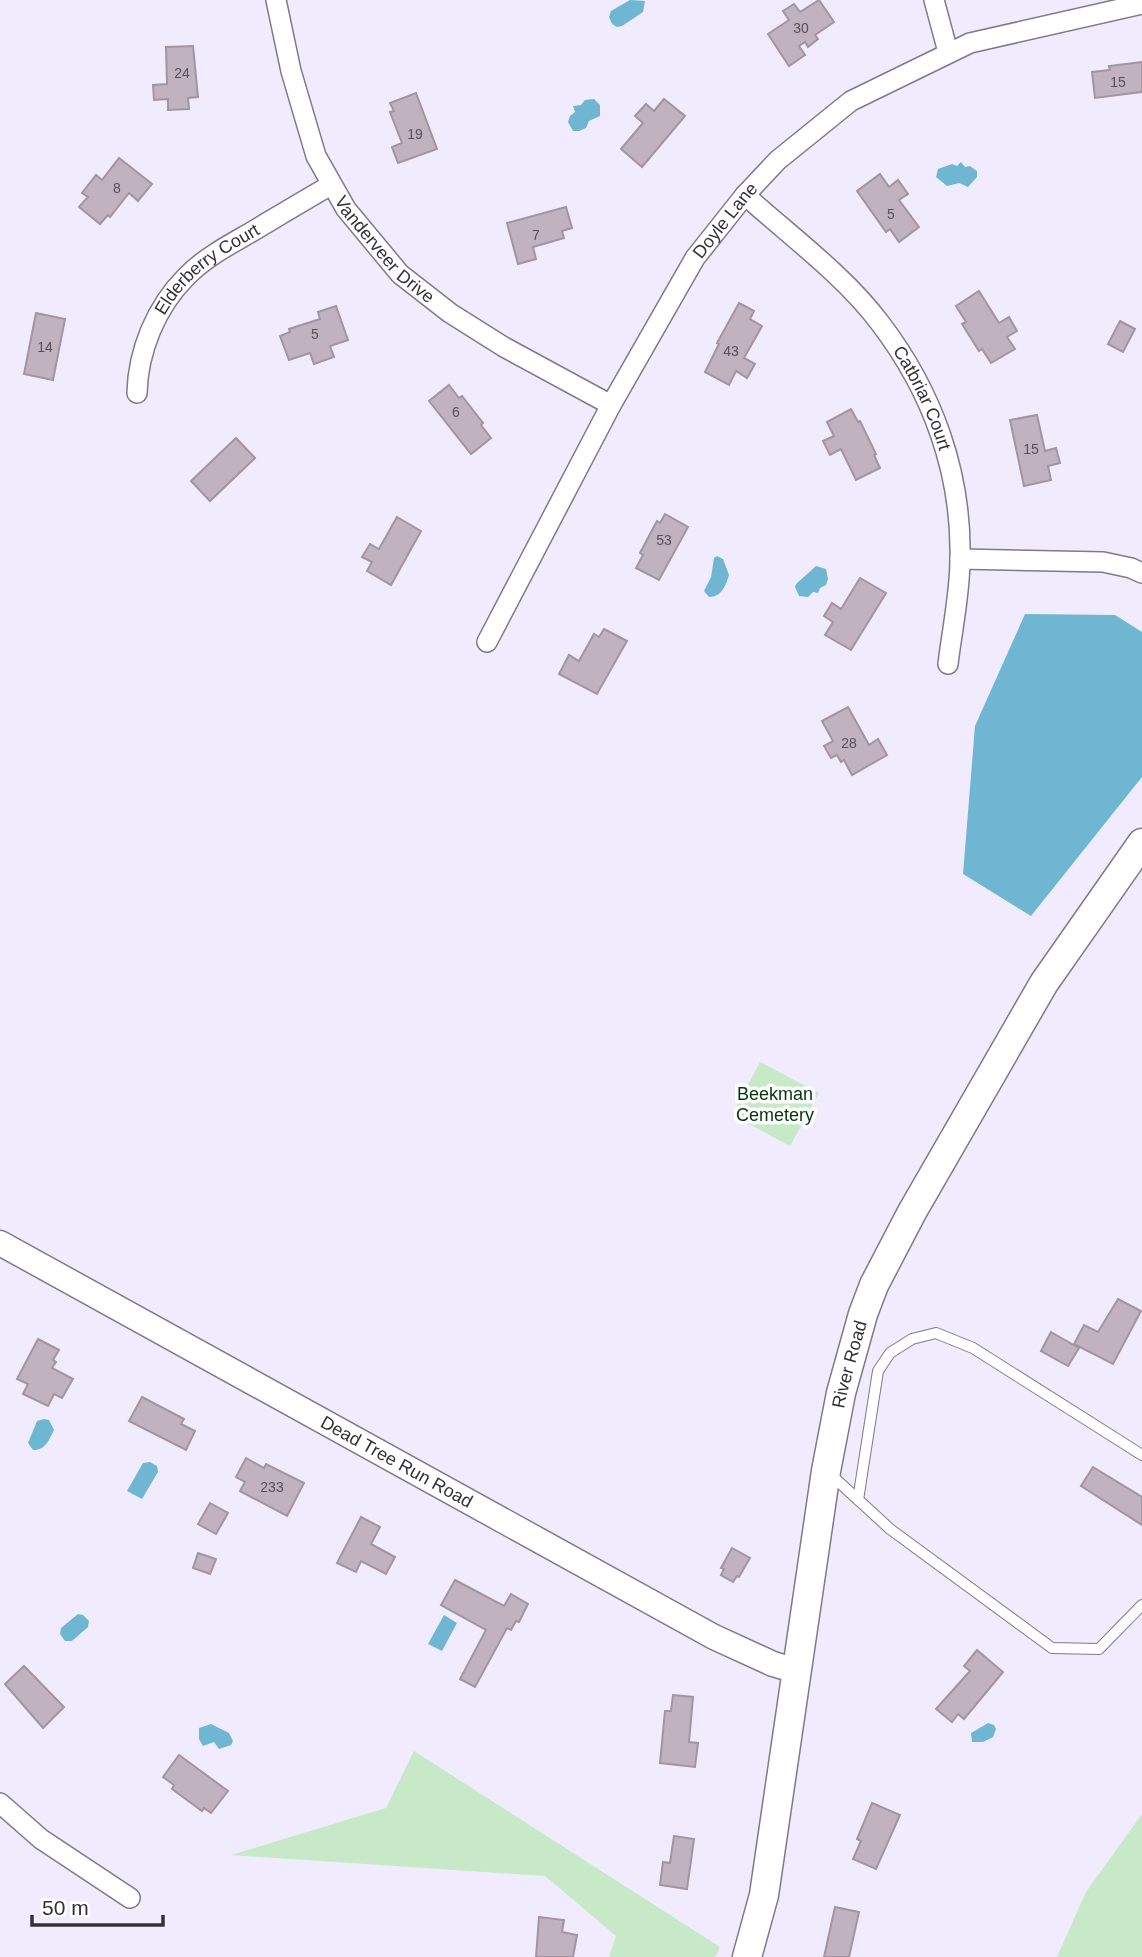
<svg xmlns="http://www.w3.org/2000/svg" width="1142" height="1957" font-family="Arial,sans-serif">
  <rect width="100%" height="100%" fill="#f0ecfe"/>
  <!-- green -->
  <g fill="#c7e9c7">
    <polygon points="760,1062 819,1093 790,1146 732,1115"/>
    <polygon points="414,1751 720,1947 715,1957 609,1957 616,1936 545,1876 231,1855 386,1808"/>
    <polygon points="1142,1814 1142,1957 1057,1957 1086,1892"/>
  </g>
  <!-- water -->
  <g fill="#6fb6d2">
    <polygon points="630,0 645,1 643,12 622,26 617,27 612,24 609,17 611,11"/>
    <polygon points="594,99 600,105 600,116 589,121 586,128 579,131 573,131 568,122 570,116 575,112 573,106 581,105 585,100"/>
    <polygon points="961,162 965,167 970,166 977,171 977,177 968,187 959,183 947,186 936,177 938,169 952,164 957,166"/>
    <path d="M717,556L723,559L729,575C726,585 722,597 709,597L704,591L711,577L714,558Z"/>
    <polygon points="816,566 826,569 828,579 826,585 820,588 818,593 813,592 808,597 799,596 795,587 796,584"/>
    <polygon points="1025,614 1115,615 1142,632 1142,777 1031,916 963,874 975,726"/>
    <path d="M44,1419L49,1420L54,1430C49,1440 46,1450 33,1450L28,1443L37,1421Z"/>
    <polygon points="150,1462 157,1466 158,1472 142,1499 127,1491 143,1463"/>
    <polygon points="78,1614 83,1615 89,1621 88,1627 72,1641 65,1641 60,1634 61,1628"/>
    <polygon points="444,1615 457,1623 442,1651 428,1644"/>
    <polygon points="988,1723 994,1725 996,1729 993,1737 983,1742 972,1742 971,1733"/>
    <polygon points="211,1724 229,1733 233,1741 231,1745 219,1749 214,1742 203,1746 199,1739 199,1728"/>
  </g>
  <!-- building -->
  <g fill="#c1b2bf" stroke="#a294a0" stroke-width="2">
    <polygon points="819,0 834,22 815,35 818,39 808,47 805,42 799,46 805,55 789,66 768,34 789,20 783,11 794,4 800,12"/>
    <polygon points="193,46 198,97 188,98 189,109 168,110 168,99 154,100 153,85 167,84 166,47"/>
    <polygon points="1142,62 1142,92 1095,98 1092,72 1110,70 1109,66"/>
    <polygon points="416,93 437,149 398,163 392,147 402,143 390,112 394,111 390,103"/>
    <polygon points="664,99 685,116 642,167 621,149 643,123 635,116 646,104 654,111"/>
    <polygon points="119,158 152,184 138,201 129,193 110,217 108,215 100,224 79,207 88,197 82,193 96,175 102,180"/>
    <polygon points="880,174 889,187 898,180 908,194 899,200 919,227 899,242 890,229 886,232 857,191"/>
    <polygon points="566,207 572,228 562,231 564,238 533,247 536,259 518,264 507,223"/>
    <polygon points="979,291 999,323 1009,317 1017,331 1007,337 1015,349 991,363 982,349 979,351 962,324 966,322 956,306"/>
    <polygon points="739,303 754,311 750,319 762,326 744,358 755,364 747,378 736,371 729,385 705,372 719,344 717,343"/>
    <polygon points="336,306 348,340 330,346 334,357 314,364 310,353 289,360 280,336 290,332 289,329 320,319 318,312"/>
    <polygon points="36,313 65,319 53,380 24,374"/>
    <polygon points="1120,321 1135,329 1123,352 1108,344"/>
    <polygon points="449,385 459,398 462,396 483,423 481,425 491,438 471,454 429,401"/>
    <polygon points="851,409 858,422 860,421 876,454 874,455 880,468 856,480 841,449 830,455 823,441 834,436 827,422"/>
    <polygon points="1037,415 1045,451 1056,448 1060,463 1048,466 1051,480 1024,486 1010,420"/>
    <polygon points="236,438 255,458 210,501 191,481"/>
    <polygon points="665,514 688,527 659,580 636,568 643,555 640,553 657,521 660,523"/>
    <polygon points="397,517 421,531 391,585 367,571 372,562 362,557 370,544 379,549"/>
    <polygon points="860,578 886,593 851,650 825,635 833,622 824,616 832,603 841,609"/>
    <polygon points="604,629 627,641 597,694 559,674 569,655 579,661 594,634 599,637"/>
    <polygon points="848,707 869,745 878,739 887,755 852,775 844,760 841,762 837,755 831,758 824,746 833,741 822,721"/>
    <polygon points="1118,1299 1141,1311 1113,1364 1074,1344 1084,1325 1098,1332"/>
    <polygon points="1051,1332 1079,1348 1068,1366 1041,1351"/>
    <polygon points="38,1339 59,1350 53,1360 56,1362 52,1368 73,1379 62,1398 54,1394 48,1406 23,1394 28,1384 17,1379"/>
    <polygon points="142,1397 184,1419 181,1424 195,1431 186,1450 129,1421"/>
    <polygon points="246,1458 264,1468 266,1464 304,1483 287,1516 240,1491 245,1482 236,1477"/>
    <polygon points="1093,1467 1142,1497 1142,1525 1081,1486"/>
    <polygon points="210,1503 228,1513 216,1534 198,1524"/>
    <polygon points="361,1517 380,1527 371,1544 395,1557 386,1574 361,1561 356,1572 337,1563"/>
    <polygon points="732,1548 750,1558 739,1577 737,1576 733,1582 721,1575 724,1569 721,1568"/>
    <polygon points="198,1553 216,1559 210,1574 193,1568"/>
    <polygon points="455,1580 504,1606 511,1594 528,1604 519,1622 516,1621 511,1630 507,1628 475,1687 460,1679 486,1630 441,1605"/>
    <polygon points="977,1650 1003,1672 964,1719 958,1714 952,1722 936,1709 970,1671 964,1666"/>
    <polygon points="24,1666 64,1707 43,1728 5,1684"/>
    <polygon points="673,1695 693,1697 689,1742 698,1743 695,1767 660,1763 665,1711 671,1711"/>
    <polygon points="179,1755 228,1791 211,1813 204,1808 202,1811 172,1789 174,1785 163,1777"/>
    <polygon points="872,1803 900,1815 876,1869 853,1859 861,1841 857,1839"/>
    <polygon points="674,1836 694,1839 687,1889 660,1885 663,1862 670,1863"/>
    <polygon points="835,1907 859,1912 849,1957 824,1957"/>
    <polygon points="539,1917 564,1920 562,1932 577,1935 573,1957 536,1957"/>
  </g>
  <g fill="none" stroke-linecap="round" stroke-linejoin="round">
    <!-- service casing -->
    <g stroke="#7e7a8a" stroke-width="12">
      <g id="service">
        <polyline points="829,1473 890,1529 1052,1648 1099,1649 1142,1605"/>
        <polyline points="858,1500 878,1371 890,1353 912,1339 936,1333 973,1348 1142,1455"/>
      </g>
    </g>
    <!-- minor casing -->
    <g stroke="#7e7a8a" stroke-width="22">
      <g id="minor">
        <path id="s1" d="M276,0L291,71L316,156L346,209L400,274L450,313L504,347L611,405"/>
        <polyline points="934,0 948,52"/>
        <path id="s2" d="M745,195C789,235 844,275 880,323C932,391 962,472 960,559C960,594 952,630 948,664"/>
        <path id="s3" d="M137,393C138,351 156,307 186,277C203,259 227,246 248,234C275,218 303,201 331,185"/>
        <polyline points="960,559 1103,562 1131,568 1142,573"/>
        <path id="s4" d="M487,642L611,405L695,258L745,195L778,160L851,101L970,43L1142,4"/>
        <polyline points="0,1803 41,1839 130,1898"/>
      </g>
    </g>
    <!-- tertiary casing -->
    <g stroke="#7e7a8a" stroke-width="27">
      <g id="tertiary">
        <path id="s5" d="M0,1243L714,1637L773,1664L797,1671"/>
      </g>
    </g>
    <!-- secondary casing -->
    <g stroke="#7e7a8a" stroke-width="31">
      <g id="secondary">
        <path id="s6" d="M747,1957L764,1895L826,1471L841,1393L863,1314L874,1285L912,1212L1044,983L1142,843"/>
      </g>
    </g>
    <!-- service -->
    <use href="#service" stroke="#fff" stroke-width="10"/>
    <!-- minor -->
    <use href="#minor" stroke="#fff" stroke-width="19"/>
    <!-- tertiary -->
    <use href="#tertiary" stroke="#fff" stroke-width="24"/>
    <!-- secondary -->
    <use href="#secondary" stroke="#fff" stroke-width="28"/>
  </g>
  <g text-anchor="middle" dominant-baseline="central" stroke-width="7" stroke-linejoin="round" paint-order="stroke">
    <!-- number labels -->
    <g font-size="14" fill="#565159">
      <text x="801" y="28">30</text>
      <text x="182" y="73">24</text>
      <text x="1118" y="82">15</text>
      <text x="415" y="134">19</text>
      <text x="117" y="188">8</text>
      <text x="891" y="214">5</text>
      <text x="536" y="235">7</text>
      <text x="315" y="334">5</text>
      <text x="45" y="347">14</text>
      <text x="731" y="351">43</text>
      <text x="456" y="412">6</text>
      <text x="1031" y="449">15</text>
      <text x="664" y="540">53</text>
      <text x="849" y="743">28</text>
      <text x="272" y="1487">233</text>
    </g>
    <!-- street labels -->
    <g font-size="18" fill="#323137" stroke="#fff">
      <text stroke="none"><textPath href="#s4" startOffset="485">Doyle Lane</textPath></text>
      <text stroke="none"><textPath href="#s1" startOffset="278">Vanderveer Drive</textPath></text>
      <text stroke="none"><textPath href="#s3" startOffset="150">Elderberry Court</textPath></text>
      <text stroke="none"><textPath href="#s2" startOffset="273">Catbriar Court</textPath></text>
      <text stroke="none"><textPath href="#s6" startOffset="602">River Road</textPath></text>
      <text stroke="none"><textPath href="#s5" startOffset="453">Dead Tree Run Road</textPath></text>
    </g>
    <!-- park labels -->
    <g font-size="18" fill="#03370a" stroke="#fff">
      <text x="775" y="1094">Beekman<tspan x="775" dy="21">Cemetery</tspan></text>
    </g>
  </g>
  <!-- scale -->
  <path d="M32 1915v10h131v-10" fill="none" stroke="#323137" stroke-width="3.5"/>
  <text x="42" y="1915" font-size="21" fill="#323137" stroke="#ffffff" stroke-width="5" paint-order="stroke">50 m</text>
</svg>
